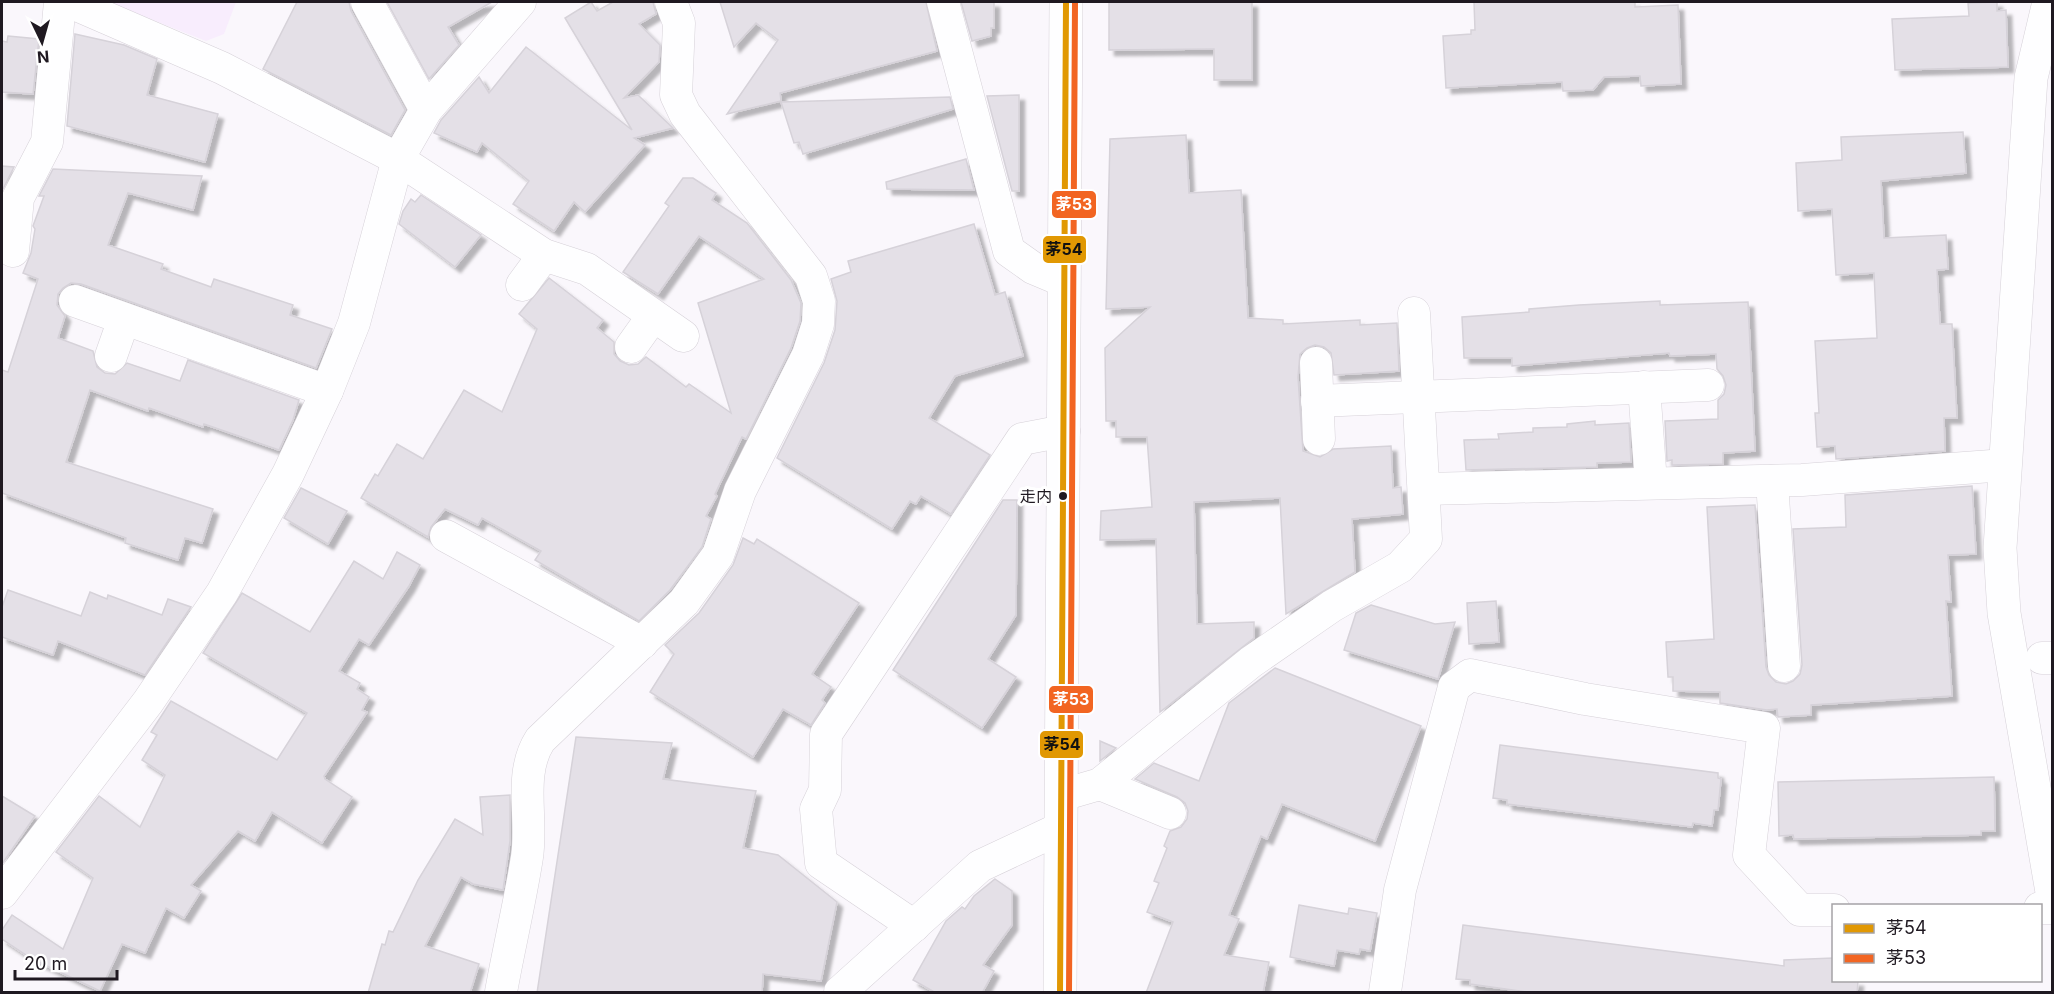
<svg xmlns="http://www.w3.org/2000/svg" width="2054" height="994" font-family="Inter,'Noto Sans JP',sans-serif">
  <defs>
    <filter id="shadow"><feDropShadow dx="5.5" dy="5.5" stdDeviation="1.5" flood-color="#0004"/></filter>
  </defs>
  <rect width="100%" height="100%" fill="#faf7fc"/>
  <!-- built -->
  <polygon fill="#f8edfd" points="107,2 236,2 224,34 206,41"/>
  <!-- building -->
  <g fill="#e4e0e7" stroke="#d6d2d9" stroke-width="1.5" filter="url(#shadow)">
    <polygon points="297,2 349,2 351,11 405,110 391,135 263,69"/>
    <polygon points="387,2 492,2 448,27 459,45 429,79"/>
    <polygon points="591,2 597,11 613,2 653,2 656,14 639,24 660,45 659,62 624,98 638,95 673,128 634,138 645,145 585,212 574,202 554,231 513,204 529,181 482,143 477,152 434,133 441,120 479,77 489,93 526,47 632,130 565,18"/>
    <polygon points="720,2 926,2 937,51 780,93 781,101 727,114 778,40 756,23 734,47"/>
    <polygon points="961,2 994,2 994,28 991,28 991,36 972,41"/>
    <polygon points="1109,2 1252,2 1252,80 1214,80 1214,49 1109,50"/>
    <polygon points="1474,2 1635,2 1635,7 1678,5 1681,84 1641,86 1640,76 1604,77 1593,90 1563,91 1562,82 1446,88 1443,36 1471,34 1471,30 1475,30"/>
    <polygon points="1997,2 1997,11 2006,10 2008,67 1895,70 1892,19 1969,16 1968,3"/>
    <polygon points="75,34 124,45 157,59 147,95 218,114 205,162 67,126"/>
    <polygon points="8,36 39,39 33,94 2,92 2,41 7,42"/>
    <polygon points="1019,95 1019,191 1012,191 987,96"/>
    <polygon points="950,97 953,109 803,154 799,142 794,143 781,102"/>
    <polygon points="1963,132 1966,173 1881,181 1884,238 1946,235 1948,269 1937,270 1940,324 1952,324 1957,418 1944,418 1945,451 1836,459 1835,446 1817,447 1815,413 1819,413 1815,341 1877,338 1874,273 1836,275 1832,209 1798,211 1796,163 1842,160 1841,137"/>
    <polygon points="1186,135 1189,193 1241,190 1248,318 1283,320 1283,324 1360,320 1360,325 1397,323 1399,371 1334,375 1331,353 1324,347 1315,345 1307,348 1300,354 1298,377 1303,451 1320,457 1333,449 1391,446 1393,488 1401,487 1403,514 1352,519 1355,572 1286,614 1280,498 1194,502 1197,624 1254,622 1254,638 1160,712 1156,539 1100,540 1101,511 1152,507 1147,437 1116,437 1116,421 1106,421 1105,348 1150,307 1106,309 1110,139"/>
    <polygon points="966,159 974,190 887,189 886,182"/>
    <polygon points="2,166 14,167 2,191"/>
    <polygon points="53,169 202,176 193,210 128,193 108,245 163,264 161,269 211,287 214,279 293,305 290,315 332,329 316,368 81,284 71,283 63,288 58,294 57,305 65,316 58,338 93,351 97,367 105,373 115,374 127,363 180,381 188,360 299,400 293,420 279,450 204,424 203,427 149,408 148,411 90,390 66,462 213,509 202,543 185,538 178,560 125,543 126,538 2,493 2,370 8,372 38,279 23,273 31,253 35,229 33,226 44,196 39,196"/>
    <polygon points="683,178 693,178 716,193 712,200 747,223 791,280 801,303 800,321 791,348 746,439 742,437 715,494 717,496 706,516 711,519 702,547 670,590 639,621 535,560 541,551 482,518 478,525 445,509 431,527 428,537 361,498 375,474 378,476 397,444 423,459 464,390 502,412 537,329 519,314 549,278 603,320 597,328 614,342 614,354 620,361 629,365 638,364 646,357 686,387 689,384 731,413 698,303 764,279 699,236 658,294 623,272 669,206 665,203"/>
    <polygon points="421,195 481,235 455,267 399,224 403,211 411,199 415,202"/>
    <polygon points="974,224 995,295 1005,292 1023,356 955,376 929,418 990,455 951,514 921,496 916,504 910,501 892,529 777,458 824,363 835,330 837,301 831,279 851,272 848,261"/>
    <polygon points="1660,301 1660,305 1748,302 1755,451 1723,453 1723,464 1672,465 1672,460 1667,461 1665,421 1718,419 1718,400 1724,394 1726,385 1723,376 1717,369 1716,354 1670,356 1669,353 1512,366 1512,358 1464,358 1462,317 1529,312 1529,309 1579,305"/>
    <polygon points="1595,421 1595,425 1629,423 1631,462 1597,463 1597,467 1466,470 1464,440 1499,439 1498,434 1533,432 1533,428 1567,427 1567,424"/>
    <polygon points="1972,486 1976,554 1948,555 1951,602 1946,601 1952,696 1811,705 1811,715 1778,717 1777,709 1767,710 1720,703 1720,692 1673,691 1673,677 1668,677 1666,642 1714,639 1707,507 1755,505 1766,667 1769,675 1776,682 1786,684 1793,681 1800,674 1802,665 1793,529 1846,527 1845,495"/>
    <polygon points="301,488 347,511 328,544 284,518"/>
    <polygon points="1003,500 1017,500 1016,615 988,659 1016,677 982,728 893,670"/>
    <polygon points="743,538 754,544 757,539 859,603 812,674 831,687 822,700 825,703 811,725 783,709 753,757 650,692 674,654 665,645 699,613 733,565"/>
    <polygon points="397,552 420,565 409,586 369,645 359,639 339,671 360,683 357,689 369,697 362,710 367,712 324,776 325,779 352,797 322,843 272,812 255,841 238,831 191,885 201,891 184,918 166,908 145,953 122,944 100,991 32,959 2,939 2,930 12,915 63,949 93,878 56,852 99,796 140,827 165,775 142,760 157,735 151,732 171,701 277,760 307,713 203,653 242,593 310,632 354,561 383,579"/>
    <polygon points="8,590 81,616 90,592 107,599 108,595 162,615 168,599 191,607 145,675 58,641 53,655 2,637 2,607"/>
    <polygon points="1496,601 1499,642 1469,644 1467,603"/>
    <polygon points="1371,605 1435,624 1455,622 1438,679 1344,650 1356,613"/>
    <polygon points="1275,668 1421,726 1375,841 1282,804 1267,839 1261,836 1229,915 1239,919 1224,955 1269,962 1263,993 1146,993 1173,922 1147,912 1159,883 1154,881 1167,848 1164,846 1170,831 1181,827 1187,819 1188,811 1185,803 1177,797 1135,779 1154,763 1199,781 1229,703"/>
    <polygon points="576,737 672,743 663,779 756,791 743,848 778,855 837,902 821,981 763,974 762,993 537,993"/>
    <polygon points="1100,741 1116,748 1100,761"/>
    <polygon points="1500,745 1718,773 1718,778 1721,779 1718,810 1714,810 1712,826 1693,823 1692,827 1507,804 1507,800 1493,798"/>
    <polygon points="1994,777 1995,831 1981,831 1981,835 1794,839 1793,835 1779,836 1778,782"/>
    <polygon points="510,795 510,841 503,890 473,884 461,877 425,946 479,964 470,993 368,993 382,944 385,945 389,931 393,932 418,880 455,819 483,835 480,797"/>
    <polygon points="2,796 35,816 2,864"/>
    <polygon points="995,879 1012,891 1012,925 983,965 994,971 982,993 936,993 913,980 946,921 962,907 965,909 974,896"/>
    <polygon points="1299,905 1348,914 1349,908 1377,913 1370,951 1360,949 1359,954 1337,950 1334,966 1290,957"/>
    <polygon points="1463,925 1784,966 1784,960 1833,958 1833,981 1858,981 1857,993 1535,993 1470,984 1470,980 1456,979"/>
  </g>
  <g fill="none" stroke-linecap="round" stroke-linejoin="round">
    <!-- street casing -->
    <g stroke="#d6d1d8" stroke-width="33">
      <g id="street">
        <polyline points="70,2 222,68 398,159 544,255 587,269 683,336"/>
        <polyline points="367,2 426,110"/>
        <polyline points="943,2 1009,251 1033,268 1064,281"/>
        <polyline points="13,251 18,198 47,142 60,2"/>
        <polyline points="522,285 544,255"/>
        <polyline points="75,301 327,391"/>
        <polyline points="631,347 653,316"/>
        <polyline points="111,356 124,319"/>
        <polyline points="1316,363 1319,439"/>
        <polyline points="1644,387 1651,483"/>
        <polyline points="1317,401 1708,385"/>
        <polyline points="1772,481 1784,666"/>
        <polyline points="1425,489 1802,480 2005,465"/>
        <polyline points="446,536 642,643"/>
        <polyline points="2042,658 2052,658"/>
        <polyline points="1100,784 1170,813"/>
        <polyline points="1062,795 1100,784 1251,662 1332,606 1400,567 1426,539 1414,313"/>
        <polyline points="2,893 148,702 222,593 288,474 327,391 354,323 398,159 426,110 520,2"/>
        <polyline points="2040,908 2052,908"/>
        <polyline points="914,926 821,863 816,809 825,790 826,734 1022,439 1064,431"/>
        <path d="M501,992C509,947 520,902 527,857C533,818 518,774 540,740L684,602L718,555L740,491L808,355L818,324L819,301L811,276L685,114L676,95L679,23L671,2"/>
        <polyline points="840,992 980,866 1061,828"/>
        <polyline points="1385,992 1400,890 1454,687 1470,675 1585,699 1764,728 1749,855 1800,910 1834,910"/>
      </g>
    </g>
    <!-- secondary casing -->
    <g stroke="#d6d1d8" stroke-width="34">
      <polyline id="secondary" points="2049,2 2031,78 2000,548 2004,613 2052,892"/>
    </g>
    <!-- primary casing -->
    <g stroke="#d6d1d8" stroke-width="34">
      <polyline id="primary" points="1060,992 1066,2"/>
    </g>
    <!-- street -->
    <use href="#street" stroke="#fefeff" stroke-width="32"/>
    <!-- secondary -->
    <use href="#secondary" stroke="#fefeff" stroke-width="33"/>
    <!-- primary -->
    <use href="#primary" stroke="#fefeff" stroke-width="33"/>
    <!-- bus-1 casing -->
    <g stroke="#fff" stroke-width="10">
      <polyline id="bus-1" points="1060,992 1066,2"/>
    </g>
    <!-- bus-2 casing -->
    <g stroke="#fff" stroke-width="10">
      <polyline id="bus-2" points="1069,992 1075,2"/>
    </g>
    <!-- bus-1 -->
    <use href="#bus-1" stroke="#e19803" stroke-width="6"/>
    <!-- bus-2 -->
    <use href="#bus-2" stroke="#f26522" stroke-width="6"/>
  </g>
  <!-- markers -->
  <circle fill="#1f1921" stroke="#fff" stroke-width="2" cx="1063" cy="496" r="5"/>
  <g text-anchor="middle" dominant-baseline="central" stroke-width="6" stroke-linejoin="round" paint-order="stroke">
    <!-- bus labels -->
    <g font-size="16" fill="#1f1921" stroke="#fff" text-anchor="end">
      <text x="1052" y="496">走内</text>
    </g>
  </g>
  <g stroke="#fff" stroke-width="2">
    <rect x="1051" y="190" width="46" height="29" rx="6" fill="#f26522"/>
    <rect x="1042" y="235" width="45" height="29" rx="6" fill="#e19803"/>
    <rect x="1048" y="685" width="46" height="29" rx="6" fill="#f26522"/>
    <rect x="1039" y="730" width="45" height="29" rx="6" fill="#e19803"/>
  </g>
  <g font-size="16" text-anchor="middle" font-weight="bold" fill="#fff">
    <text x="1074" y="210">茅53</text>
    <text x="1071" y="705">茅53</text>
  </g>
  <g font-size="16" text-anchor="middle" font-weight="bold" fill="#111">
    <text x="1064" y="255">茅54</text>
    <text x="1062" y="750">茅54</text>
  </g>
  <!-- border -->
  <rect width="2054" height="994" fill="none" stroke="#1f1921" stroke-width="6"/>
  <!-- legend -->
  <rect x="1832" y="904" width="210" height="78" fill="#ffffff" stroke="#a5a3a6" stroke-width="1.5"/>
  <rect x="1844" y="924" width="30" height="9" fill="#e19803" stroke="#a5a3a6" stroke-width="1.5"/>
  <text x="1886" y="934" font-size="18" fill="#1f1921">茅54</text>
  <rect x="1844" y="954" width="30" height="9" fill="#f26522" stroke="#a5a3a6" stroke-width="1.5"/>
  <text x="1886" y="964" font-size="18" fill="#1f1921">茅53</text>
  <!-- north arrow -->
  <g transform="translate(42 42) rotate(175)" stroke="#ffffff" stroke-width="4.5" paint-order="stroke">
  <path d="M0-4.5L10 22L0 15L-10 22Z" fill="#1f1921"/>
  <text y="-9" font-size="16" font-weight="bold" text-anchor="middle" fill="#1f1921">N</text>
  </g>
  <!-- scale -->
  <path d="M15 970v9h102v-9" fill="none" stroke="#1f1921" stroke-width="3"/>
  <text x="24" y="970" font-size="18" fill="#1f1921" stroke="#ffffff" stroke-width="4.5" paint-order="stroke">20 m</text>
</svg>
